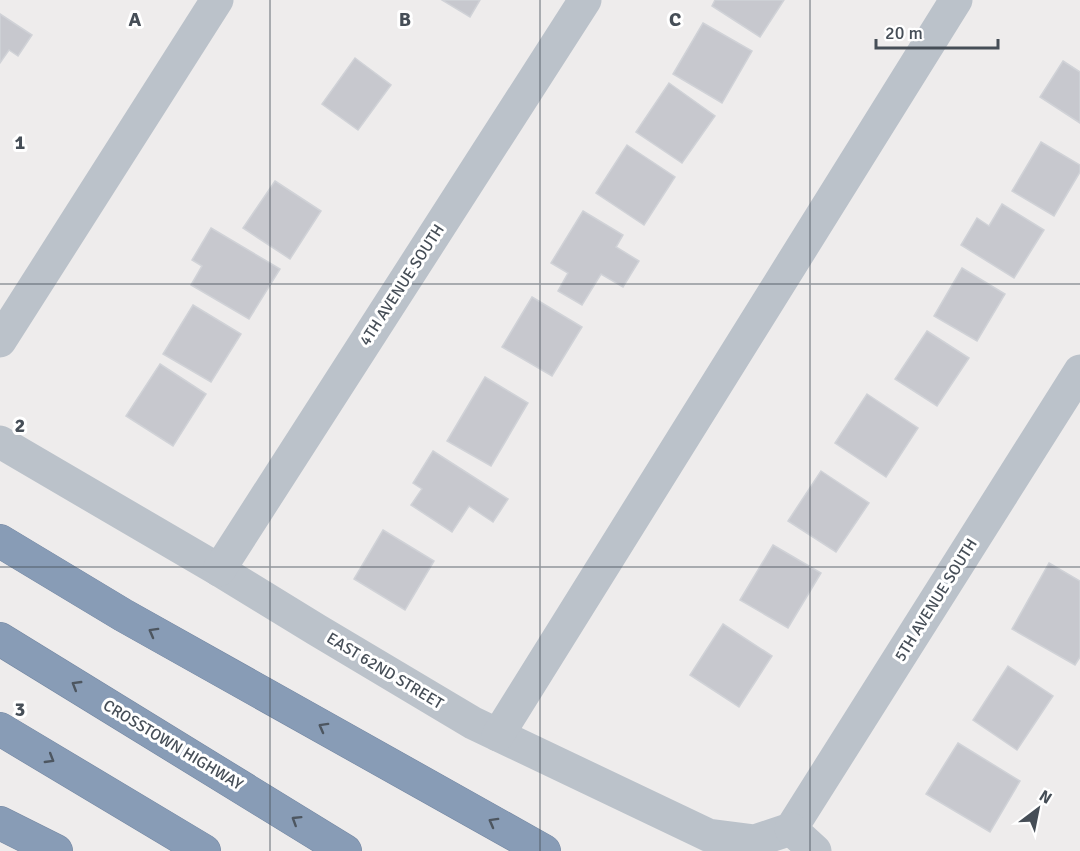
<svg xmlns="http://www.w3.org/2000/svg" width="1080" height="851" font-family="Signika,sans-serif">
  <rect width="100%" height="100%" fill="#eeecec"/>
  <!-- building -->
  <g fill="#c7c8ce" stroke="#d0d2d7" stroke-width="1.5">
    <polygon points="442,0 480,0 470,17"/>
    <polygon points="715,0 784,0 760,37 712,6"/>
    <polygon points="0,14 32,35 18,56 9,50 0,63"/>
    <polygon points="703,23 752,51 722,103 673,74"/>
    <polygon points="355,58 391,85 358,130 322,104"/>
    <polygon points="1063,61 1080,72 1080,123 1040,97"/>
    <polygon points="669,83 715,116 682,163 636,132"/>
    <polygon points="1041,142 1080,165 1080,172 1054,216 1012,191"/>
    <polygon points="627,145 675,177 644,225 596,193"/>
    <polygon points="275,181 321,211 290,259 243,228"/>
    <polygon points="1002,204 1044,230 1014,278 961,245 977,218 989,226"/>
    <polygon points="583,211 623,235 616,247 639,261 623,287 601,274 582,305 558,291 568,273 551,263"/>
    <polygon points="211,228 280,269 249,319 191,285 202,266 192,260"/>
    <polygon points="962,268 1005,294 977,341 934,316"/>
    <polygon points="532,297 582,327 552,376 502,347"/>
    <polygon points="193,305 241,334 211,382 163,354"/>
    <polygon points="927,331 969,358 937,406 895,379"/>
    <polygon points="160,364 206,394 173,446 126,416"/>
    <polygon points="485,377 528,403 491,466 447,441"/>
    <polygon points="867,394 918,428 886,477 835,443"/>
    <polygon points="433,451 508,499 493,522 469,506 452,532 411,505 422,489 413,483"/>
    <polygon points="821,471 869,503 836,552 788,521"/>
    <polygon points="383,530 434,561 405,610 354,579"/>
    <polygon points="773,545 821,573 788,628 740,600"/>
    <polygon points="1049,563 1080,581 1080,657 1075,665 1012,629"/>
    <polygon points="723,624 772,656 739,707 690,675"/>
    <polygon points="1008,666 1053,696 1017,750 973,720"/>
    <polygon points="958,743 1020,781 990,832 926,794"/>
  </g>
  <g fill="none" stroke-linecap="round" stroke-linejoin="round">
    <!-- highway casing -->
    <g stroke="#7487a2" stroke-width="34">
      <g id="highway">
        <polyline points="0,541 123,615 544,851"/>
        <polyline points="0,639 345,851"/>
        <polyline points="0,729 204,851"/>
        <polyline points="0,823 56,851"/>
      </g>
    </g>
    <!-- minor -->
    <g stroke="#bbc2ca" stroke-width="33">
      <polyline points="0,341 217,0"/>
      <polyline points="0,442 219,570 317,630 473,723 708,835 755,841 791,829"/>
      <polyline points="219,570 585,0"/>
      <polyline points="498,735 956,0"/>
      <polyline points="791,829 1080,371"/>
      <polyline points="791,829 815,851"/>
    </g>
    <!-- highway -->
    <use href="#highway" stroke="#889cb6" stroke-width="33"/>
  </g>
  <!-- one-way arrows -->
  <defs><path id="oneway-chevron" d="M-2-3.5L2.5 0L-2 3.5" fill="none" stroke-width="1.6" stroke-linecap="round" stroke-linejoin="round" transform="scale(1.5)"/></defs>
  <g stroke="#4d5660">
    <use href="#oneway-chevron" transform="translate(153 632) rotate(-151)"/>
    <use href="#oneway-chevron" transform="translate(76 685) rotate(-149)"/>
    <use href="#oneway-chevron" transform="translate(323 727) rotate(-151)"/>
    <use href="#oneway-chevron" transform="translate(50 759) rotate(31)"/>
    <use href="#oneway-chevron" transform="translate(296 820) rotate(-148)"/>
    <use href="#oneway-chevron" transform="translate(493 822) rotate(-151)"/>
  </g>
  <!-- grid -->
  <path fill="none" stroke="#464e57" stroke-width="1.5" stroke-opacity="0.55" d="M270,0V851M540,0V851M810,0V851M0,284H1080M0,567H1080"/>
  <g text-anchor="middle" dominant-baseline="central" stroke-width="6" stroke-linejoin="round" paint-order="stroke">
    <!-- street labels -->
    <g font-size="16" fill="#464e57" stroke="#fff">
      <text transform="translate(402 285) rotate(-57)">4TH AVENUE SOUTH</text>
      <text transform="translate(936 600) rotate(-58)">5TH AVENUE SOUTH</text>
      <text transform="translate(385 671) rotate(31)">EAST 62ND STREET</text>
      <text transform="translate(173 745) rotate(31)">CROSSTOWN HIGHWAY</text>
    </g>
  </g>
  <g font-size="20" text-anchor="middle" font-weight="bold" fill="#464e57" stroke="#fff" stroke-width="6" stroke-linejoin="round" paint-order="stroke">
    <text x="135" y="26">A</text>
    <text x="405" y="26">B</text>
    <text x="675" y="26">C</text>
    <text x="20" y="149">1</text>
    <text x="20" y="432">2</text>
    <text x="20" y="716">3</text>
  </g>
  <!-- north arrow -->
  <g transform="translate(1038 809) rotate(32)" stroke="#ffffff" stroke-width="4.5" paint-order="stroke">
  <path d="M0-4.5L10 22L0 15L-10 22Z" fill="#464e57"/>
  <text y="-9" font-size="16" font-weight="bold" text-anchor="middle" fill="#464e57">N</text>
  </g>
  <!-- scale -->
  <path d="M876 39v9h122v-9" fill="none" stroke="#464e57" stroke-width="3"/>
  <text x="885" y="39" font-size="18" fill="#464e57" stroke="#ffffff" stroke-width="4.5" paint-order="stroke">20 m</text>
</svg>
